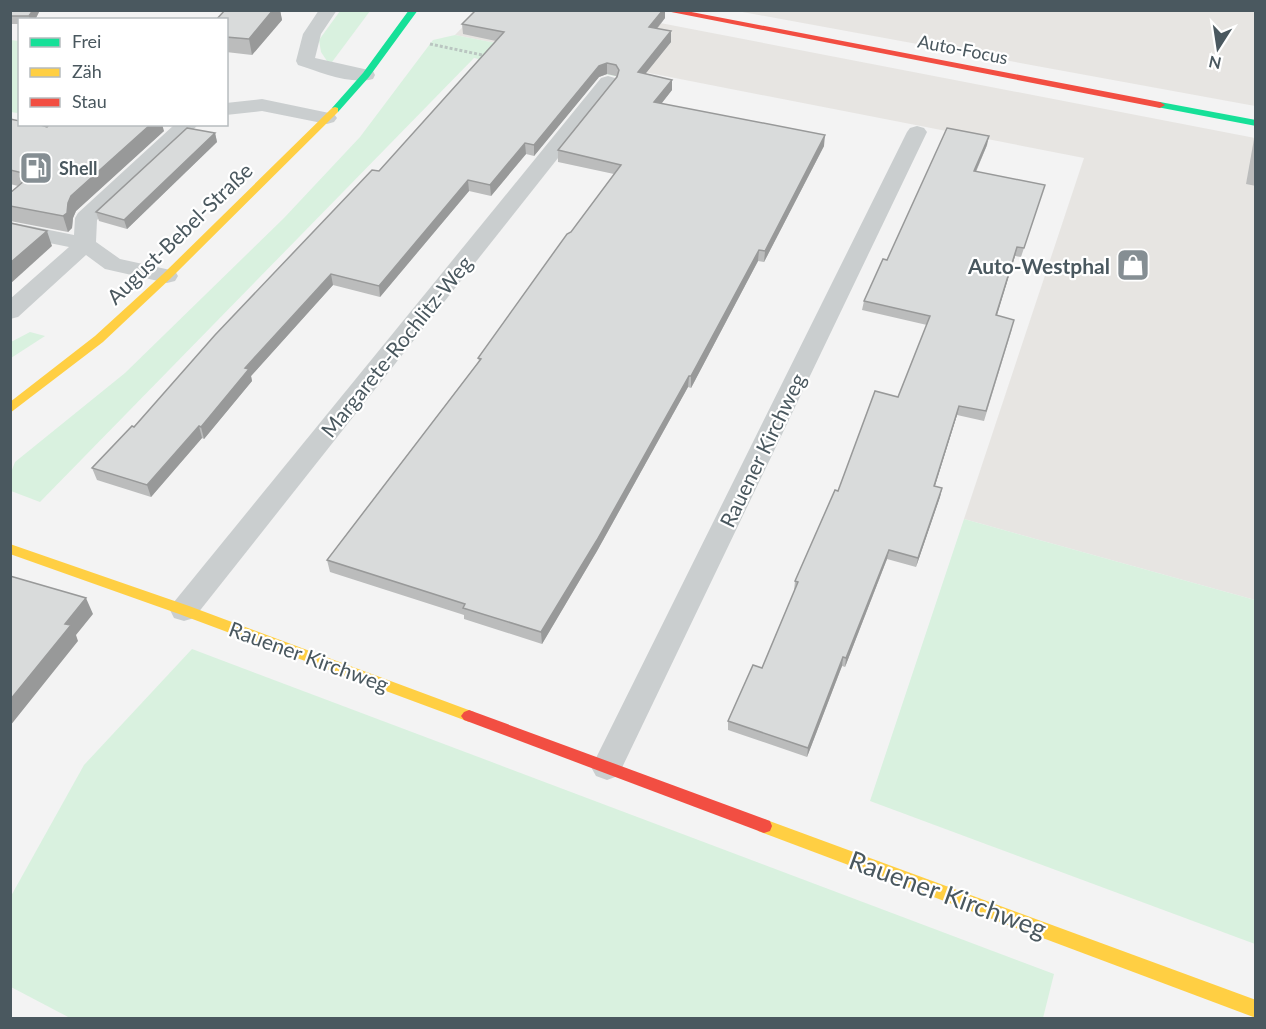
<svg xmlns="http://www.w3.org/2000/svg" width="1266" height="1029" font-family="Lato,sans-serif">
  <rect width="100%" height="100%" fill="#f3f3f3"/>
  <!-- commercial -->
  <g fill="#e7e5e2">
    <polygon points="478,11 598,11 1255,138 1255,600 964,519 1084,158 455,35"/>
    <polygon points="737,11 1255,11 1255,106"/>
  </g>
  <!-- green -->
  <g fill="#d9f1df">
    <polygon points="340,11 370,11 332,62 327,61 321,52 319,40"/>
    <polygon points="455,35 635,70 628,79 583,69 575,80 474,58 40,502 11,491 10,475 15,462 125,373 284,218 360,137 433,40"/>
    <polygon points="10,40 19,41 20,111 17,113 11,112"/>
    <polygon points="30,332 45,336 11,358 11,342"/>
    <polygon points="964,519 1255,600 1255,944 870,801"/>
    <polygon points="192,649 1054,974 1043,1018 70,1018 11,987 11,896 84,765"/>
  </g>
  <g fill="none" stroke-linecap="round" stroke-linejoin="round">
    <!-- path -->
    <polyline stroke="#bac6c1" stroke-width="3" stroke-dasharray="3 2" stroke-linecap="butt" points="430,44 487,56"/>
    <!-- lane -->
    <g fill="#cacecf" fill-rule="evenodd">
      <path d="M319,10H337L321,34L315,58L373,71L375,75L373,79C350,85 320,72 298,65L296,61L303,34Z"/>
      <polygon points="608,76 615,78 617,82 615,86 194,618 184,621 174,618 170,610 174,602 601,78"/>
      <polygon points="262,99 334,114 337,118 334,122 327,124 262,111 226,115 226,103"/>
      <polygon points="199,124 97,220 96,242 120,259 175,271 178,276 175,281 167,283 105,269 86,255 18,317 10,319 10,299 69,247 10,235 10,222 74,235 75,218 78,213 174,125"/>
      <polygon points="917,126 924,128 927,132 618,776 607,780 596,776 591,767 596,758 907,132 910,128"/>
    </g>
    <!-- fast -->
    <g fill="#16e098" fill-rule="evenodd">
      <polygon points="409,10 418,10 369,77 338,112 332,112 332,108 363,73"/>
      <polygon points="1160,102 1256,120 1256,126 1157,107 1157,103"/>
    </g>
    <!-- slow -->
    <g fill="#ffcf43" fill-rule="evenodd">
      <polygon points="335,107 338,108 338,112 171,278 103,342 10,413 10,402 95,336 163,274 332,108"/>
      <polygon points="10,544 189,606 474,712 477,716 474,720 469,722 464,720 179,614 10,554"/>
      <polygon points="764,819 1256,1000 1256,1018 758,831 756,826 758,821"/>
    </g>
    <!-- jam -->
    <g fill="#f24e42" fill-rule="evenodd">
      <polygon points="661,10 681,10 1160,102 1165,105 1160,108"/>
      <polygon points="469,710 770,821 772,826 770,831 764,833 464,720 461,716 464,712"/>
    </g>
  </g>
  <!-- wall -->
  <g fill="#bbbcbc">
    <polygon points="10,10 40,10 35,20 20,20 20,24 10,24"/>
    <polygon points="225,10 280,10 282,20 252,55 226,52 226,20"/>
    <polygon points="476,10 665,10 665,18 657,29 671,42 645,74 672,90 661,104 824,146 764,262 758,261 691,388 688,387 597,551 542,644 464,619 464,615 330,572 327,560 479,361 478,358 614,174 558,162 558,150 616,77 616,76 607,74 599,77 534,156 526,154 491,196 469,191 380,297 333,285 251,376 252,381 204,439 202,438 151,497 97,480 92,468 134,427 379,171 496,41 463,34 462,24"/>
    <polygon points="10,119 47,127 164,131 76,211 73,218 72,228 68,232 10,221 10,193 18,186 10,184"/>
    <polygon points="215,133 217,142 127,229 99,221 96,212"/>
    <polygon points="1256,134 1256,186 1246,184 1254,139"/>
    <polygon points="987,145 976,172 1042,194 1021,257 1015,256 996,316 1012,329 984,421 957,415 935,486 942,488 940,497 916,567 887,559 845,667 842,666 807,757 728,730 728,721 762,668 795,591 794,591 795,581 838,491 898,397 927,325 862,310 864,301 887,260"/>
  </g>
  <!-- shaded-wall -->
  <g fill="#989999">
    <polygon points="33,10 40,10 35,20 30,20 29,16"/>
    <polygon points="273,10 280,10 282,20 252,55 249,39"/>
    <polygon points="663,10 665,10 665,18 649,38 649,27"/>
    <polygon points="671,31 671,42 638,83 638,72"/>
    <polygon points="607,63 607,74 599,77 534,156 534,145 599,66"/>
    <polygon points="672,80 672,90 654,113 654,102"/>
    <polygon points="151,124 162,124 164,131 76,211 73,218 72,228 68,232 63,216 68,203 71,196"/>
    <polygon points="215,133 217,142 127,229 124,220"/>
    <polygon points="825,135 824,146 764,262 765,251"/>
    <polygon points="989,136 987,145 972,180 974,171"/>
    <polygon points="525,143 526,154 491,196 490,185"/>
    <polygon points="468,180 469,191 380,297 379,286"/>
    <polygon points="47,231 52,246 10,284 10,263"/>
    <polygon points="1017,247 1015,256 994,325 996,315"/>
    <polygon points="759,250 758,261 691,388 691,376"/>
    <polygon points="331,274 333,285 251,376 252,381 204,439 201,427 245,368"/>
    <polygon points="689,376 688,387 597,551 542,644 541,632"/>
    <polygon points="959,406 957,415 932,495 934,486"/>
    <polygon points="199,426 202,438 151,497 147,485"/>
    <polygon points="942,488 940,497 916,567 918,558"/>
    <polygon points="889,550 887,559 845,667 846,658"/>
    <polygon points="86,598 93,614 76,635 78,641 10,726 10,700 65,624"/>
    <polygon points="843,657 842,666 807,757 808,748"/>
  </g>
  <!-- building -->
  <g fill="#d9dbdb" stroke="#989999" stroke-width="1.5">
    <polygon points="10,10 33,10 29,16 10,16"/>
    <polygon points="225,10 273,10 249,39 226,37 226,20 216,20"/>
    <polygon points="476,10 663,10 649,27 671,31 638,72 672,80 654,102 825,135 765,251 759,250 691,376 689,376 597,540 541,632 463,608 465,604 327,560 481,359 478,358 567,234 571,232 621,165 558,150 617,77 619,70 616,65 607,63 599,66 534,145 525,143 490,185 468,180 379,286 331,274 245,368 249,369 201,427 199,426 147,485 92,468 132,426 134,427 215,335 372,170 379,171 504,32 462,24"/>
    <polygon points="10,119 20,121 20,124 37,124 47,127 50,124 151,124 71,196 68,203 67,213 63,216 10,206 10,193 31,175 10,170"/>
    <polygon points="187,128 215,133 124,220 96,212"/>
    <polygon points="947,128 989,136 974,171 1045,185 1024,248 1017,247 996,315 1014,320 986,411 959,406 934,486 942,488 918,558 889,550 846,658 843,657 808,748 728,721 753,665 762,668 798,582 795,581 835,490 838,491 875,391 898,397 930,316 864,301 883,259 887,260"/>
    <polygon points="10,223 47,231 10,263"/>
    <polygon points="10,576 86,598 65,624 71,625 10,700"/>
  </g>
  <!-- icons -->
  <defs>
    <g id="fuel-square" transform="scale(1.725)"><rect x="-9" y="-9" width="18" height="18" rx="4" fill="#858e93" stroke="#fff"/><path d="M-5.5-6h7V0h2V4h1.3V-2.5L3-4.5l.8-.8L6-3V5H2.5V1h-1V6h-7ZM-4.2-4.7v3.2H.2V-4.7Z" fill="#fff"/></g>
    <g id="shop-square" transform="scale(1.725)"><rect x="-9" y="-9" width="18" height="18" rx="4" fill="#858e93" stroke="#fff"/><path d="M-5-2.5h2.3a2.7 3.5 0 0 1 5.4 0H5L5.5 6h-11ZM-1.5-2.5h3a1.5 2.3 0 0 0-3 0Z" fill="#fff"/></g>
  </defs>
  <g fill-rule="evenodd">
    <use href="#fuel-square" x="36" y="168"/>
    <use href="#shop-square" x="1133" y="265"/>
  </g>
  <g text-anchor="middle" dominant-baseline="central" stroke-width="4.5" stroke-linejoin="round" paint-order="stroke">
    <!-- far-street labels -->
    <g font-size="18" fill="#4a585f" stroke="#fff">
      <text transform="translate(963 49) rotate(11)">Auto-Focus</text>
    </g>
    <!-- far-poi labels -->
    <g font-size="18" font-weight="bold" fill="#4a585f" stroke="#fff" text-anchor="start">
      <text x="59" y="168">Shell</text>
    </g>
    <!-- street labels -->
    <g font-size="21" fill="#4a585f" stroke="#fff">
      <text transform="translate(179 233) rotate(-44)">August-Bebel-Straße</text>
      <text transform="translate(396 346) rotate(-51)">Margarete-Rochlitz-Weg</text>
      <text transform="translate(762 450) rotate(-64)">Rauener Kirchweg</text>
      <text transform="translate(309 656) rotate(20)">Rauener Kirchweg</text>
    </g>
    <!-- poi labels -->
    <g font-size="21" font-weight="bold" fill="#4a585f" stroke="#fff" text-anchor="end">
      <text x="1110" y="265">Auto-Westphal</text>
    </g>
    <!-- near-street labels -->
    <g font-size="26" fill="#4a585f" stroke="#fff">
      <text transform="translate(948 894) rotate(20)">Rauener Kirchweg</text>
    </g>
  </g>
  <!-- border -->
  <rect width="1266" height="1029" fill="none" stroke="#4a585f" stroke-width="24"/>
  <!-- legend -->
  <rect x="18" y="18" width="210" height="108" fill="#ffffff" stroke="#b7bcbf" stroke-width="1.5"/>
  <rect x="30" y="38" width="30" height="9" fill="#16e098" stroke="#b7bcbf" stroke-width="1.5"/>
  <text x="72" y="48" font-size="18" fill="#4a585f">Frei</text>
  <rect x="30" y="68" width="30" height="9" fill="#ffcf43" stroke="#b7bcbf" stroke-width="1.5"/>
  <text x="72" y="78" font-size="18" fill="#4a585f">Zäh</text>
  <rect x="30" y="98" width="30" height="9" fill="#f24e42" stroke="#b7bcbf" stroke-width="1.5"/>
  <text x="72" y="108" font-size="18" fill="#4a585f">Stau</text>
  <!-- north arrow -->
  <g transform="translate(1218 48) rotate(192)" stroke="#ffffff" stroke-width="4.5" paint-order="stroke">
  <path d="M0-4.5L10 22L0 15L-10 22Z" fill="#4a585f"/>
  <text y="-9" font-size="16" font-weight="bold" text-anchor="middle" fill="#4a585f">N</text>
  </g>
</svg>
